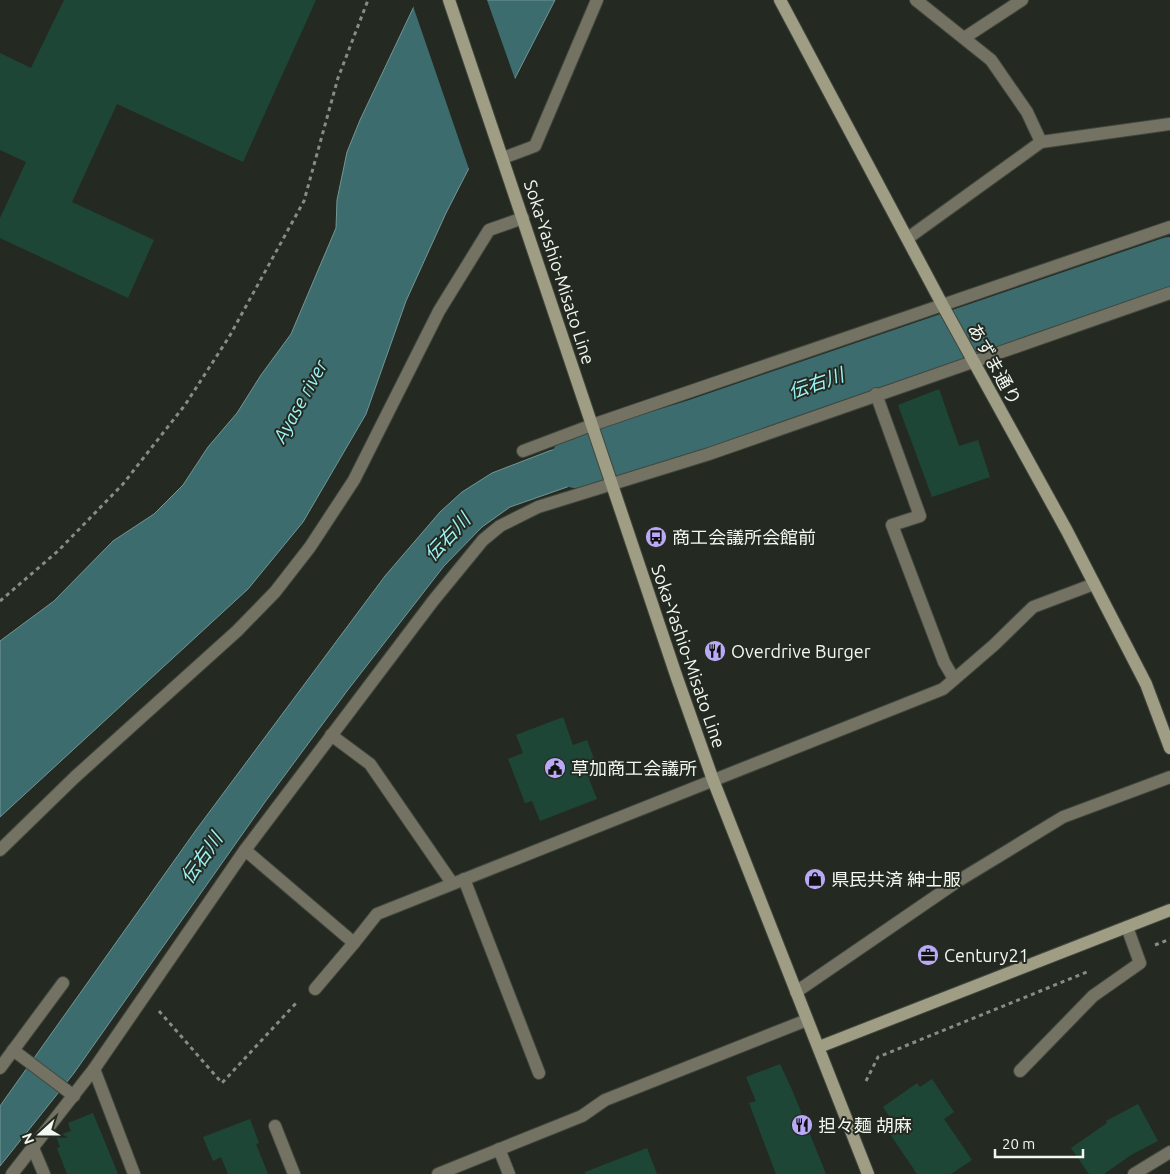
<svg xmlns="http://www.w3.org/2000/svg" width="1170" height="1174" font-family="Ubuntu,'Noto Sans JP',sans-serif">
  <rect width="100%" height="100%" fill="#242a21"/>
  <!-- water -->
  <g fill="#3c6c6e" stroke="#739695">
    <polygon points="417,0 555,0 446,213 406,301 366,414 303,522 248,589 0,817 0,641 54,601 113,541 154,514 183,485 208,447 237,413 261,375 291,334 336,228 337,200 347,152 360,120"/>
    <polygon points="638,422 650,458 510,507 482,527 444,566 347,691 265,802 74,1073 0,1166 0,1106 196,830 385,576 440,512 462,492 492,473 549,451"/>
  </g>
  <!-- pier -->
  <g fill="#242a21">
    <polygon points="414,0 487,0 516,82 470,172 412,3"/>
    <polygon points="627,425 640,462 575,484 562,447"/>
  </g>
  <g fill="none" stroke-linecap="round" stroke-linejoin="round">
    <!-- river -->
    <polyline stroke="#3c6c6e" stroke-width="52" points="576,462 696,425 1170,263"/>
  </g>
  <!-- building -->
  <g fill="#1e4637">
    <polygon points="64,0 316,0 243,162 117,104 72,202 154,240 128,298 0,238 0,218 26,162 0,150 0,53 31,68"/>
    <polygon points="939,389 959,446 978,440 990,477 932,497 898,405"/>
    <polygon points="563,717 573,745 587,740 600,775 589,779 597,799 540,821 532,801 525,803 508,759 523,753 516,735"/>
    <polygon points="780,1064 793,1092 826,1174 776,1174 749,1103 756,1101 746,1077"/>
    <polygon points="932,1079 954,1112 944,1119 972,1160 951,1174 917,1174 886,1128 894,1123 883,1107 917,1083 920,1087"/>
    <polygon points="1138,1104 1158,1141 1131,1155 1104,1174 1089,1174 1071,1148 1107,1123 1106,1121"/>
    <polygon points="93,1113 118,1174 67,1174 57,1148 60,1147 56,1136 71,1131 68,1123"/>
    <polygon points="250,1119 259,1143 256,1144 268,1174 228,1174 221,1157 213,1161 203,1137"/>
    <polygon points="647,1148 657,1174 585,1174 585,1172"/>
  </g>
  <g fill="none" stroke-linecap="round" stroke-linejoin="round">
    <!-- lane casing -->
    <g stroke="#41473e" stroke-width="14">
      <g id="lane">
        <polyline points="523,451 592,425"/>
        <polyline points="464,879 539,1073"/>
        <polyline points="0,1068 63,983"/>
        <polyline points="94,1069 134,1174"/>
        <polyline points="1020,1071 1093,996 1140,963 1127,927"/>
        <polyline points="499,1149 509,1174"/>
      </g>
    </g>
    <!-- street casing -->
    <g stroke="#41473e" stroke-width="14">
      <g id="street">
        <polyline points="916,0 991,60 1027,112 1041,142"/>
        <polyline points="964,38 1022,0"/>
        <polyline points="503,158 535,146 597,0"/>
        <polyline points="908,238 1041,142 1170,124"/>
        <polyline points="876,394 920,516 892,525 944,662 954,679"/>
        <polyline points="592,425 1170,227"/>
        <polyline points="331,735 370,764 452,883"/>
        <polyline points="0,850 75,777 237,631 275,592 310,547 354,480 439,311 489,230 523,218"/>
        <polyline points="245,850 433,601 483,540 500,526 538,507 709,454 1170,293"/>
        <polyline points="315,989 354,943"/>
        <polyline points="796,992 958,881 1063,817 1170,777"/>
        <polyline points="13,1050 74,1096"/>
        <polyline points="275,1126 294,1174"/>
        <polyline points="33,1148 44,1174"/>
        <polyline points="12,1174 94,1069 245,850 354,943 377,914 943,689 994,645 1033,607 1094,584"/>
        <polyline points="438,1174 582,1116 605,1100 807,1020"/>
        <polyline points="1134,1174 1170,1152"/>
      </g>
    </g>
    <!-- secondary casing -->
    <g stroke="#41473e" stroke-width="14">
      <g id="secondary">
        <polyline points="449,0 677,678 713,780 868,1174"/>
        <polyline points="780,0 943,306 1067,531 1146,684 1170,748"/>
        <polyline points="819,1047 1170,910"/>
      </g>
    </g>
    <!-- path -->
    <g stroke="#878c84" stroke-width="3" stroke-dasharray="4 4" stroke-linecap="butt">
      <polyline points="0,601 58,551 123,484 185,405 229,337 304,201 338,78 368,0"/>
      <polyline points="1155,945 1170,939"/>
      <polyline points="159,1011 222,1083 298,1001"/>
      <polyline points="866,1081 878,1057 1087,972"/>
    </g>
    <!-- lane -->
    <use href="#lane" stroke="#747263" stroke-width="12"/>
    <!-- street -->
    <use href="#street" stroke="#747263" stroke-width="12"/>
    <!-- secondary -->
    <use href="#secondary" stroke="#9f9d83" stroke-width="12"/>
  </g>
  <!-- icons -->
  <defs>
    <g id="bus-disc" transform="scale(1.125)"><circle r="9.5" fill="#baaaf6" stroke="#242a21"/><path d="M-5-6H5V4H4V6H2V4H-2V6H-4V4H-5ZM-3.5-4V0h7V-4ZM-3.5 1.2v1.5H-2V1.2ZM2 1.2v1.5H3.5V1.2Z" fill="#111"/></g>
    <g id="restaurant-disc" transform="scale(1.125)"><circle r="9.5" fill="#baaaf6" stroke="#242a21"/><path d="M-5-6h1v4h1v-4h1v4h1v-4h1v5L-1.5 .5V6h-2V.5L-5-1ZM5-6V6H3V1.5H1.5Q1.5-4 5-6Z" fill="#111"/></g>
    <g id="civic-disc" transform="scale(1.125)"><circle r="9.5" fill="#baaaf6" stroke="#242a21"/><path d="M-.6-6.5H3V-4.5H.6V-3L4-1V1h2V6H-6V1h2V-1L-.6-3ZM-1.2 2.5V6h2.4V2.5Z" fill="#111"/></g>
    <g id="shop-disc" transform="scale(1.125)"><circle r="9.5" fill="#baaaf6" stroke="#242a21"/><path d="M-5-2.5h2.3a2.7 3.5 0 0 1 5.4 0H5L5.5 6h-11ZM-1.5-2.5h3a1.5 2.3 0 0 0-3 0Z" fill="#111"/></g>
    <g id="office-disc" transform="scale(1.125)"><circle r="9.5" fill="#baaaf6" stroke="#242a21"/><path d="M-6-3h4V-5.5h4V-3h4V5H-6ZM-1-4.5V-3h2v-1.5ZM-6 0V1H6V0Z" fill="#111"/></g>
  </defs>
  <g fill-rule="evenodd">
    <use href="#bus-disc" x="656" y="537"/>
    <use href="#restaurant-disc" x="715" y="651"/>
    <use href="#civic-disc" x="555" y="768"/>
    <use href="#shop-disc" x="815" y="879"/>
    <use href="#office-disc" x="928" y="955"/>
    <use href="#restaurant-disc" x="802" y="1125"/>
  </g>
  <g text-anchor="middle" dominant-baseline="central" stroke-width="4" stroke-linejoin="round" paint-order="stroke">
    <!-- street labels -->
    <g font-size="18" fill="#f2f7f0" stroke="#242a21">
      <text transform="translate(560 272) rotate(72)">Soka-Yashio-Misato Line</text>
      <text transform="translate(995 364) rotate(61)">あずま通り</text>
      <text transform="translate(689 656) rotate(71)">Soka-Yashio-Misato Line</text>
    </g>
    <!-- poi labels -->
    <g font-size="18" fill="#f2f7f0" stroke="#242a21" text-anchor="start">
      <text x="672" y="537">商工会議所会館前</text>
      <text x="731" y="651">Overdrive Burger</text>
      <text x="571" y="768">草加商工会議所</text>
      <text x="831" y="879">県民共済 紳士服</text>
      <text x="944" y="955">Century21</text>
      <text x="818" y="1125">担々麺 胡麻</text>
    </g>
    <!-- water labels -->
    <g font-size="19" font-style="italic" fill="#9cf2f4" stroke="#242a21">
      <text transform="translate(816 383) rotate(-19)">伝右川</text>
      <text transform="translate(300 401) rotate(-61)">Ayase river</text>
      <text transform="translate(447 537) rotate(-47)">伝右川</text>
      <text transform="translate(201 858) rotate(-55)">伝右川</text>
    </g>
  </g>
  <!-- north arrow -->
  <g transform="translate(40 1134) rotate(249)" stroke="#242a21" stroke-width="4" paint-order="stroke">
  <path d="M0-4L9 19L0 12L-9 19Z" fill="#f2f7f0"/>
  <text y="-8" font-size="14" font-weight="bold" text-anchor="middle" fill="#f2f7f0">N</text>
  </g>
  <!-- scale -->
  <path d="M995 1149v8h88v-8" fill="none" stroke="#f2f7f0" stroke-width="2.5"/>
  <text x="1002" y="1149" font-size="15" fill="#f2f7f0" stroke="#242a21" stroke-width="4" paint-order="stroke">20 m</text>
</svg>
